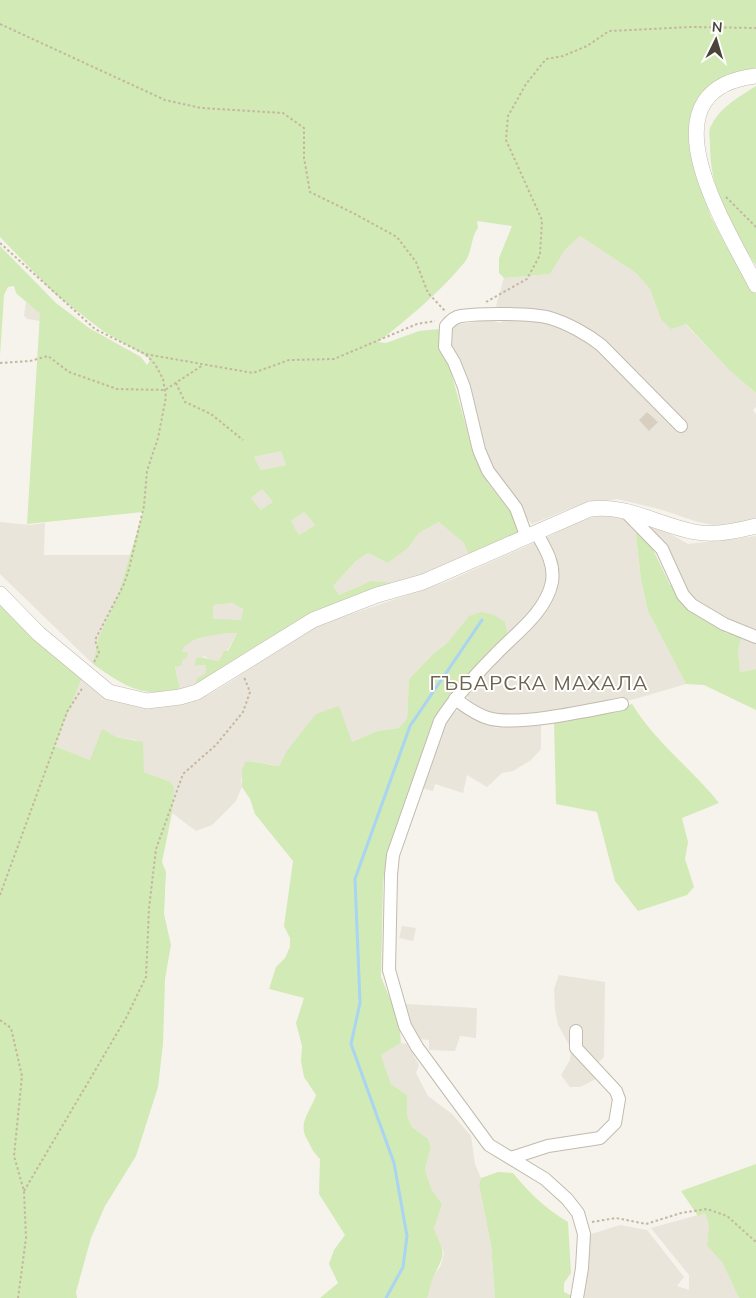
<svg xmlns="http://www.w3.org/2000/svg" width="756" height="1298" font-family="Mulish,sans-serif">
  <rect width="100%" height="100%" fill="#f6f3ec"/>
  <!-- residential -->
  <g fill="#eae5da">
    <polygon points="580,236 636,273 650,289 661,319 685,324 730,371 756,393 756,407 753,410 756,414 756,521 723,527 698,522 659,509 617,499 571,508 532,524 493,479 447,341 453,325 488,320 501,323 505,315 496,306 504,278 550,274 565,250"/>
    <polygon points="26,302 40,314 40,321 27,319 24,316"/>
    <polygon points="281,451 286,465 261,470 254,457"/>
    <polygon points="262,489 274,503 261,510 251,498"/>
    <polygon points="304,512 315,525 299,535 291,521"/>
    <polygon points="605,514 622,515 635,527 641,580 648,611 686,684 635,699 587,709 507,720 476,710 464,693 550,593 542,540 579,521"/>
    <polygon points="0,522 30,525 45,523 44,555 131,555 119,592 98,639 93,664 0,574"/>
    <polygon points="439,522 465,543 469,555 438,570 398,583 371,581 339,595 333,586 356,561 368,553 388,563 408,548 419,533"/>
    <polygon points="651,526 665,531 688,544 756,536 756,632 738,628 687,594 672,576"/>
    <polygon points="536,542 542,551 547,583 543,596 520,620 512,633 508,636 469,616 446,644 433,654 409,679 407,719 399,728 377,731 352,742 286,752 279,766 251,761 241,779 242,787 236,801 212,825 196,831 172,813 171,782 144,772 136,740 116,737 90,760 55,746 83,675 106,693 190,701 210,694 233,680 304,630 446,582"/>
    <polygon points="234,603 243,609 241,620 213,620 213,605"/>
    <polygon points="218,632 237,633 227,651 224,651 219,661 213,661 204,656 196,666 206,665 206,673 196,686 180,689 175,666 182,665 182,647 187,643"/>
    <polygon points="742,636 756,638 756,669 740,672 738,650"/>
    <polygon points="467,705 480,720 496,728 541,723 541,749 531,760 513,771 502,773 487,787 467,775 463,793 435,784 433,791 418,787 443,719"/>
    <polygon points="402,926 416,928 413,941 399,938"/>
    <polygon points="559,975 605,982 604,1057 590,1070 596,1079 580,1087 570,1087 561,1075 570,1060 571,1048 558,1025 555,1009 554,989"/>
    <polygon points="406,1004 477,1008 476,1038 460,1036 455,1051 429,1050 429,1040 410,1038 406,1025"/>
    <polygon points="401,1043 407,1044 419,1065 416,1073 428,1096 452,1114 471,1136 475,1164 481,1178 479,1185 491,1245 495,1298 427,1298 432,1279 441,1265 444,1253 434,1229 442,1204 432,1190 425,1170 431,1147 428,1139 412,1127 407,1115 407,1095 391,1084 381,1055"/>
    <polygon points="705,1213 709,1225 707,1246 722,1262 739,1298 577,1298 585,1236 620,1225 647,1230 684,1277 677,1286 689,1290 689,1275 651,1228"/>
  </g>
  <!-- green -->
  <g fill="#d2eab5" fill-rule="evenodd">
    <path d="M0,0H756V69L704,97L692,150L698,181L711,217L737,265L756,290V393L730,371L686,324L671,329L661,319L650,289L636,273L580,236L565,250L550,274L504,278L499,273V258L512,226L477,221L478,228C470,238 473,252 464,263C439,293 409,318 378,342L386,343L419,331L439,329L472,448L488,483L526,532L469,555L464,543L439,522L419,533L408,548L388,563L368,553L356,561L333,586L339,595L371,581L398,583L196,686V679L206,673V665L195,666L196,658C205,656 210,661 219,661L224,651H228L237,633C224,632 184,637 182,652H187L188,657L182,660V665L175,667L180,689C142,699 123,685 93,664L98,639L119,592L143,512L27,524L40,314L16,293L14,286L8,287L4,295L0,356V246L56,303L89,328L141,357L147,365L151,359L103,331L55,294L0,237ZM281,451L286,465L261,470L254,457ZM262,489L273,502L261,510L251,498ZM304,512L315,525L299,535L291,521ZM233,603L243,609L241,620L213,619V605Z"/>
    <path d="M756,86V265C730,230 710,189 710,145C710,139 708,131 711,126C720,107 739,97 756,86Z"/>
    <polygon points="635,527 648,539 670,585 726,633 742,636 738,650 740,672 756,669 756,710 704,685 686,684 648,611 641,580"/>
    <polygon points="0,594 83,675 55,746 90,760 102,729 116,737 143,742 144,772 171,782 174,788 172,813 162,862 166,872 164,914 171,945 165,979 163,1044 158,1087 136,1156 105,1206 91,1238 76,1292 77,1298 0,1298"/>
    <path d="M481,612L494,615L505,622L508,636L433,721L388,849L383,882L381,977L399,1021L401,1043L381,1055L391,1084L407,1095V1115L412,1127L428,1139L431,1147L425,1170L432,1190L442,1204L434,1229C446,1257 445,1252 433,1278C430,1284 430,1292 427,1298H320L338,1283L329,1264L334,1250L345,1235L319,1194L320,1159C313,1152 311,1147 307,1139C297,1123 311,1111 316,1095L304,1077L301,1061L302,1046L296,1023L304,998L269,989L276,967L285,958L290,947V938L284,926L293,861L255,814L250,799L242,787V771L245,762C255,760 268,765 279,766L286,752L316,714L339,706L352,742L377,731L399,728L407,719L409,679L433,654L446,644L469,616Z"/>
    <path d="M632,704C655,742 692,769 719,803L682,818L688,842L685,859L694,887L687,895L638,911L615,881L597,812L556,804L554,722L591,716Z"/>
    <polygon points="756,1164 756,1298 739,1298 722,1262 707,1246 709,1225 705,1213 698,1216 681,1191"/>
    <path d="M498,1172L513,1173C530,1194 546,1209 568,1222L571,1273L564,1283V1292L572,1296L571,1298H495L491,1245L479,1185L481,1178Z"/>
  </g>
  <g fill="none" stroke-linecap="round" stroke-linejoin="round">
    <!-- stream -->
    <polyline stroke="#a9d4f2" stroke-width="3" points="386,1298 403,1267 407,1236 394,1163 351,1044 360,1003 355,879 410,726 482,620"/>
  </g>
  <!-- building -->
  <polygon fill="#d8cfc1" points="647,412 658,422 649,431 639,420"/>
  <g fill="none" stroke-linecap="round" stroke-linejoin="round">
    <!-- minor casing -->
    <g stroke="#c2bbae" stroke-width="14">
      <g id="minor">
        <polyline points="624,510 662,549 683,595 692,605 724,624 756,637"/>
        <path d="M536,532C545,548 555,563 552,582C546,612 516,633 496,654C476,674 456,696 440,721L393,855L391,875L389,970L405,1026L417,1047L489,1145L545,1179L567,1199L578,1213L584,1234L582,1268L577,1298"/>
        <path d="M526,535L516,508L488,471L479,450L464,387L454,362L445,347L446,326C450,321 454,317 461,316C481,313 532,313 550,318C567,323 587,334 601,345L681,426"/>
        <path d="M455,699C465,706 476,715 488,718C516,727 591,710 622,704"/>
        <polyline points="511,1158 548,1146 600,1138 615,1123 619,1099 616,1091 576,1048 576,1031"/>
      </g>
    </g>
    <!-- tertiary casing -->
    <g stroke="#c2bbae" stroke-width="16">
      <g id="tertiary">
        <path d="M756,76C638,90 726,226 756,285"/>
        <path d="M0,594L39,634L109,692L147,701L180,697L197,692L313,620L377,595L423,582L590,509C627,504 658,525 695,532C714,536 737,531 756,526"/>
      </g>
    </g>
    <!-- path -->
    <g stroke="#c4b79f" stroke-width="2" stroke-dasharray="2.5 2.5" stroke-linecap="butt">
      <polyline points="0,24 165,100 201,108 283,113 304,128 304,158 310,192 353,213 397,237 416,262 428,293 446,312"/>
      <polyline points="726,197 756,227"/>
      <polyline points="0,243 95,329 145,354 253,373 289,360 334,359 417,324 435,321"/>
      <polyline points="486,302 527,279 540,255 542,220 506,140 508,116 526,84 546,59 563,56 587,46 609,31 691,27 756,28"/>
      <polyline points="0,363 30,361 48,356 69,372 117,389 165,390 203,365"/>
      <polyline points="176,383 185,402 211,414 243,440"/>
      <polyline points="94,662 99,653 95,640 124,584 129,569 144,506 147,471 158,438 166,397 163,379 155,364 146,355"/>
      <polyline points="0,895 67,712 83,687"/>
      <polyline points="0,1020 11,1028 22,1076 14,1156 24,1191 26,1238 18,1298"/>
      <polyline points="24,1191 126,1018 146,977 149,908 156,849 183,774 216,745 243,712 250,692 244,677"/>
      <polyline points="592,1222 616,1218 646,1224 681,1213 707,1209 727,1216 756,1242"/>
    </g>
    <!-- minor -->
    <use href="#minor" stroke="#fff" stroke-width="12"/>
    <!-- tertiary -->
    <use href="#tertiary" stroke="#fff" stroke-width="15"/>
  </g>
  <g text-anchor="middle" dominant-baseline="central" stroke-width="4" stroke-linejoin="round" paint-order="stroke">
    <!-- neighbourhood labels -->
    <g font-size="20" letter-spacing="1" fill="#6e6250" stroke="#fff">
      <text x="539" y="682">ГЪБАРСКА МАХАЛА</text>
    </g>
  </g>
  <!-- north arrow -->
  <g transform="translate(716 40) rotate(5)" stroke="#ffffff" stroke-width="4" paint-order="stroke">
  <path d="M0-4L9 19L0 12L-9 19Z" fill="#4b4439"/>
  <text y="-8" font-size="14" font-weight="bold" text-anchor="middle" fill="#4b4439">N</text>
  </g>
</svg>
